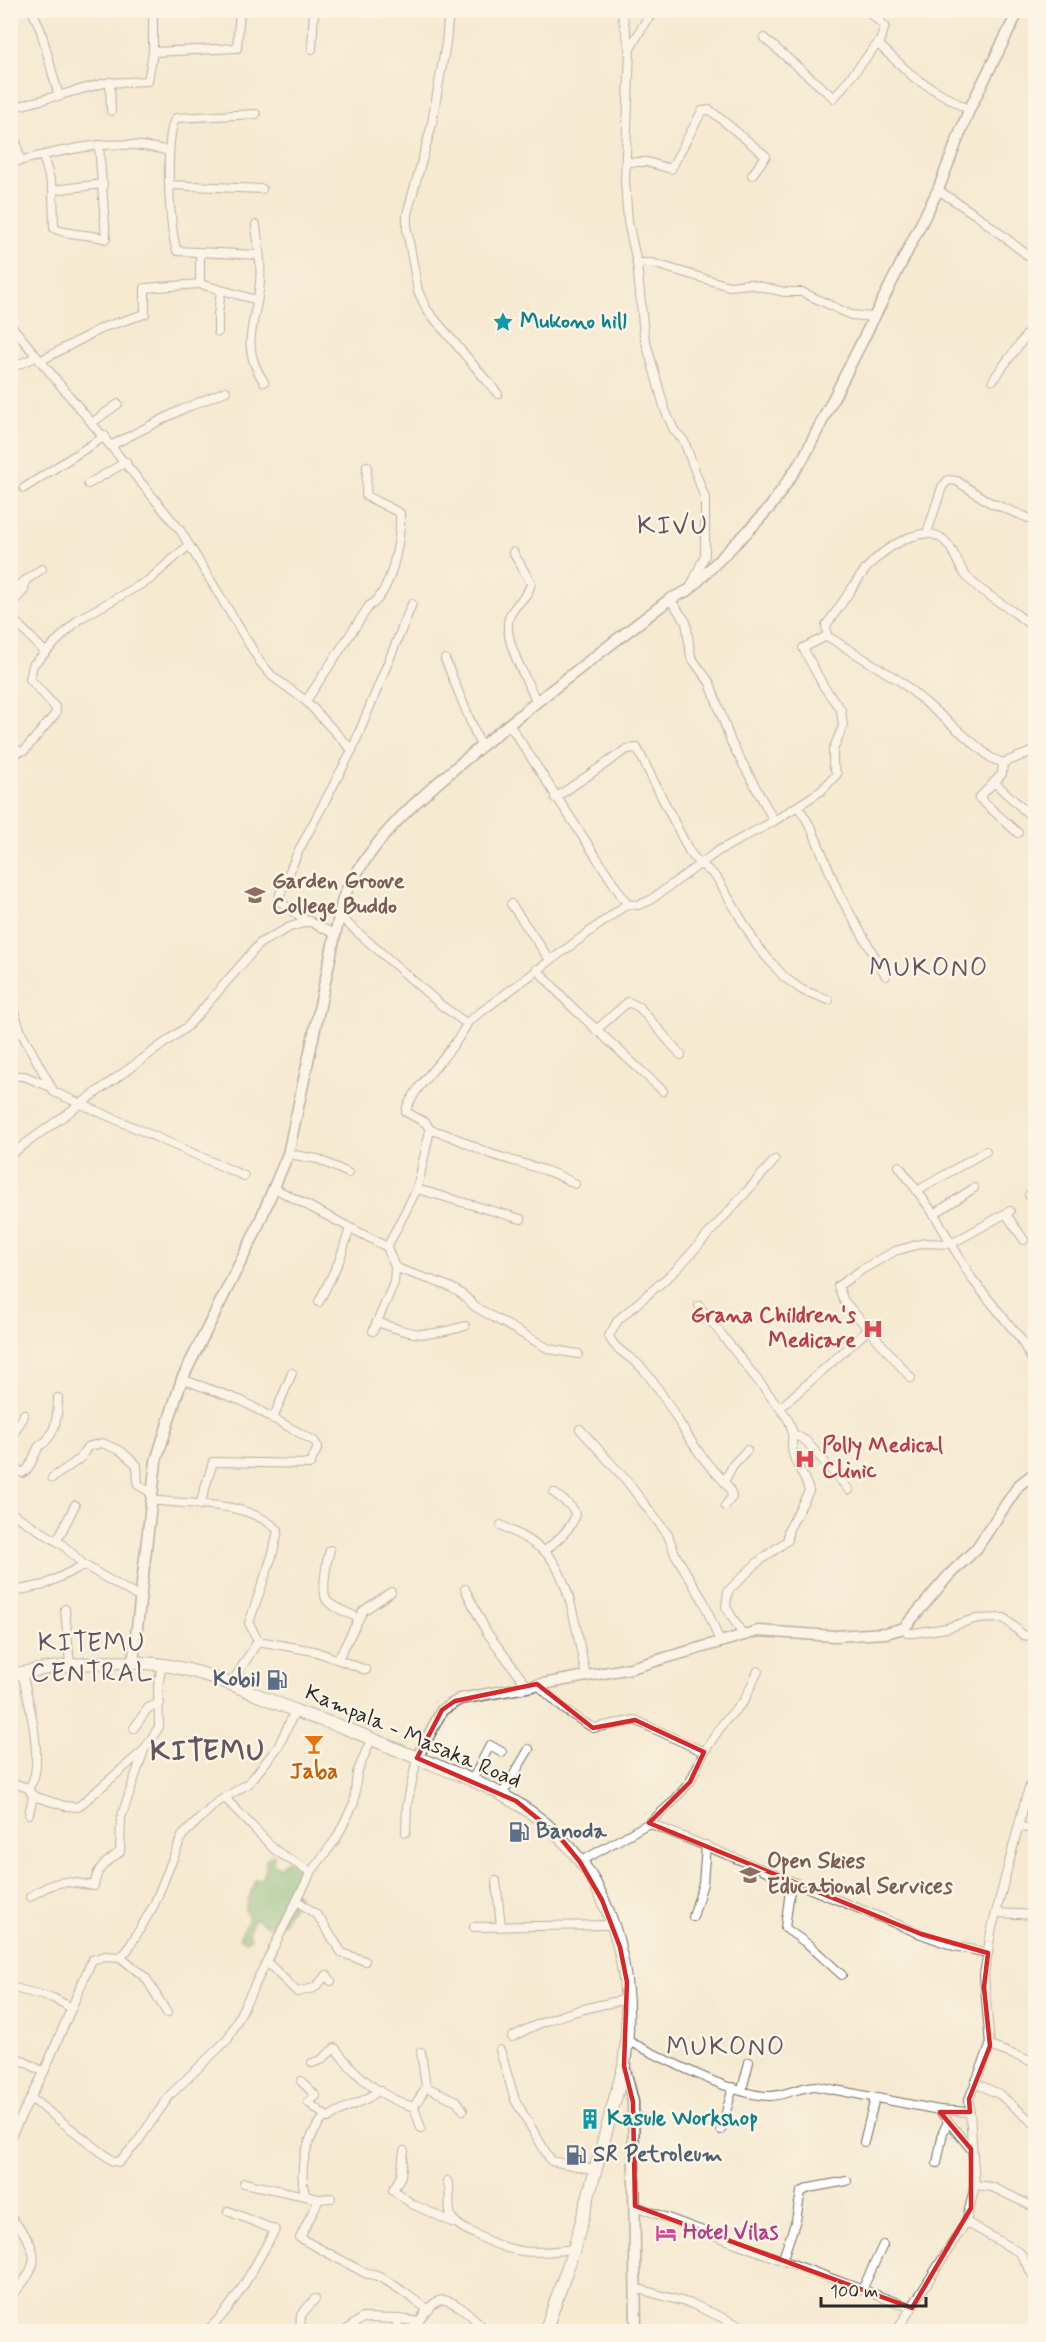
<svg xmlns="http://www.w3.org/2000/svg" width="1046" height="2342" font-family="Mynerve,sans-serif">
  <rect width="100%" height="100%" fill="#fcf5e5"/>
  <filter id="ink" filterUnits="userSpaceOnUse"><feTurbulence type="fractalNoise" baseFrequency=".0167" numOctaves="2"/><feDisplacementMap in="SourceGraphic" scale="12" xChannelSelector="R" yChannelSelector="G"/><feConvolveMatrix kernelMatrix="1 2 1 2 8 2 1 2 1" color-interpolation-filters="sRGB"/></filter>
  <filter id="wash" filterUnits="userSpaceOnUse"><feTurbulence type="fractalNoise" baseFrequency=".008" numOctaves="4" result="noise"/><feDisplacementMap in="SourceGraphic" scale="24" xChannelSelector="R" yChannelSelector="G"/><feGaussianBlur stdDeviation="1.35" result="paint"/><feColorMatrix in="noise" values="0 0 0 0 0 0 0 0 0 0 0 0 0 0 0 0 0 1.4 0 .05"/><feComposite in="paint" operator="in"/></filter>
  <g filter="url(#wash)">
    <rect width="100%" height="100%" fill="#f5ead1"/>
    <!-- forest -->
    <polygon fill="#76b678" stroke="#507052" stroke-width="1.5" points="274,1854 273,1863 279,1867 287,1860 299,1867 288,1889 299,1895 282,1924 271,1928 254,1918 249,1932 251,1938 246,1941 239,1938 249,1919 245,1910 255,1880 261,1879 266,1869 266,1859"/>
  </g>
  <g filter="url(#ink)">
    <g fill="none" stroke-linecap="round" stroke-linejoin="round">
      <!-- minor casing -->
      <g stroke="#726e65" stroke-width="10">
        <g id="minor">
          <polyline points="32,10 41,31 59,97"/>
          <polyline points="449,10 446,43 431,128 407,214 407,230 418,291 427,310 498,394"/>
          <polyline points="621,10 630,49 625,181 628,222 637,263 644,335 665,410 674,430 684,441 705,498 705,555 691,586"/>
          <polyline points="866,10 885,26 879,45 916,79 969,110"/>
          <polyline points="764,38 834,98 878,43"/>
          <polyline points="312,49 314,10"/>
          <polyline points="630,49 645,22 656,10"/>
          <polyline points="153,52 237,48 240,10"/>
          <polyline points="110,82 111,111"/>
          <path d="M256,114L176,118C164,133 169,232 177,251L259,255"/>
          <path d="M43,156L53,190L54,228C64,235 92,234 106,239L99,145"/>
          <polyline points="20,161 11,113 15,107 105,83 148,81 153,52 153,10"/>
          <polyline points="626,162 647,162 671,169 702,111 710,110 766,156 752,175"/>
          <path d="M10,163C67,150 110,136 169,151"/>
          <polyline points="169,185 262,189"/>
          <polyline points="53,190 103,184"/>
          <polyline points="938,190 979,217 1036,262"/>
          <path d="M256,225C258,244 262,264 260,282C257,322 238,344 264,382"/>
          <polyline points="637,263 652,263 729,286 749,284 785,292 802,292 851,315 872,317"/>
          <polyline points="200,284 200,254"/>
          <polyline points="10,324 180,530 260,662 272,676 306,701 352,750 298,852 280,894 281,902 298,916 335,934"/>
          <polyline points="218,332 218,314 221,291"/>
          <polyline points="40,361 104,327 145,314 145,288 200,284 257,300"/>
          <polyline points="10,368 36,357"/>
          <polyline points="993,380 1036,322"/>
          <polyline points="93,422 118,404"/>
          <polyline points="112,445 181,410 226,391"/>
          <polyline points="88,484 126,462"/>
          <polyline points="24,488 105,436"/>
          <polyline points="927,533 942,487 948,480 957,481 989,502 1036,521"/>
          <path d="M513,552L531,583C528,599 513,604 509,618C502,638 528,683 537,702"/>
          <polyline points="10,591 42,569"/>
          <path d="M670,599L686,622L691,657L710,683L731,742L774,821L821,791L837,774L833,765V750L843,726L841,710L824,687L803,648L827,636L826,625C841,607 852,586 866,569C882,550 923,520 945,541C955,551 958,567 967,577C987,599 1015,608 1036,631"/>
          <polyline points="10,606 24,590 25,581"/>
          <polyline points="10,616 45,652"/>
          <polyline points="827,636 900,681 991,758 1003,763 1036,750"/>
          <polyline points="445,659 481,747"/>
          <path d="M306,701L369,606C392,594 401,538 400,513L366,496L367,466"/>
          <polyline points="509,724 627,904 638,905 649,901 718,851 774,821"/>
          <polyline points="10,744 19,752 25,750 56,713 55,707 30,679 33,665 79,619 149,580 189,545"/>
          <polyline points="352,750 412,604"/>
          <polyline points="1003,763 1002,774 979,798 1018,833"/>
          <polyline points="994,782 1036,821"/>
          <path d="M555,798L627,749L637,748L689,851C698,865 707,867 717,878L757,946L784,977L802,990L829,1000"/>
          <polyline points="798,806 812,829 839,894 886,976"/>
          <polyline points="511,904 550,960"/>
          <polyline points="339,916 441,1005 466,1023 627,904"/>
          <polyline points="537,969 570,1005 663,1091"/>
          <polyline points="13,1008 21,1032 54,1092 244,1176"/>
          <polyline points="596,1030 628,1002 639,1007 681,1055"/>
          <polyline points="10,1080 15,1076 24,1076 51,1087"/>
          <path d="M430,1130L426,1123L406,1112L407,1107C423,1075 452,1054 468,1022"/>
          <polyline points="288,1154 318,1159 348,1173"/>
          <polyline points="10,1155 188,1026 260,943 290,927 310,921"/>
          <polyline points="899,1166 934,1214 972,1279 1020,1338 1036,1367"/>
          <path d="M274,1188L387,1247L395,1267C422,1280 455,1281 474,1306L549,1349L578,1354"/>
          <polyline points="417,1189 521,1219"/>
          <polyline points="917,1191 986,1151"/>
          <polyline points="1029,1195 1036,1190"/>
          <polyline points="934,1214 974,1188"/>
          <polyline points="1006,1214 1024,1240"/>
          <path d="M387,1247L417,1189L430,1130C452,1134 470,1146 491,1154C520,1164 548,1168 575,1184"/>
          <polyline points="319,1302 340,1259 350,1228"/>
          <path d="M699,1306L786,1416C798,1436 788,1441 794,1457C798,1469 806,1478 809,1491L788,1531V1540L758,1562L728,1591L726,1607L743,1635"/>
          <path d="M377,1322C417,1336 424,1338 465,1326"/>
          <polyline points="373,1331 394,1283 395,1267"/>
          <polyline points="911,1378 844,1301 838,1286 863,1269 895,1251 924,1243 951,1244 1010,1211"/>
          <polyline points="182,1379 242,1401 314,1441 318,1447 310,1464 213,1462 200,1505"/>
          <polyline points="780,1408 868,1330"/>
          <polyline points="273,1419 292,1373"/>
          <polyline points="580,1429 626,1480 668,1535 675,1554 704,1602 720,1642"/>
          <polyline points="794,1434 806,1441 849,1490"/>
          <polyline points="10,1442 24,1414"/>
          <path d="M10,1463L22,1473L28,1469L39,1446C56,1438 58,1415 58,1398"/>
          <polyline points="52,1478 81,1458 87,1447 102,1443 121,1451 137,1465 138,1485 152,1493"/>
          <polyline points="724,1482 733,1465 747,1450"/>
          <path d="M151,1500C192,1506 245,1499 278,1530L273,1553L249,1623L258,1641L231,1684"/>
          <path d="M725,1506L732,1497C731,1485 716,1474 708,1464C683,1435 668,1397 642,1368C632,1357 614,1350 609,1336L618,1320L676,1270L775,1160"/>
          <polyline points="10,1512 63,1545 84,1565 140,1598"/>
          <path d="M501,1525C515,1533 533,1541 545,1552C571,1575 578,1642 586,1676"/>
          <polyline points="57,1541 75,1505"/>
          <path d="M330,1550C327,1559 320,1595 328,1602C336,1609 349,1613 358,1618"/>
          <path d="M545,1551C553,1543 582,1522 573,1509C568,1503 560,1498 554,1493"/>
          <polyline points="465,1589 486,1631 527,1686"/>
          <polyline points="10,1592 44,1585 84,1565"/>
          <polyline points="65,1609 70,1665"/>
          <polyline points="904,1628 908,1633 913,1633 947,1628 974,1619 1004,1618 1023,1635 1036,1637"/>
          <polyline points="258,1641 314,1651 366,1670"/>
          <polyline points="338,1659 363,1611 391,1592"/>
          <polyline points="537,1684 565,1710 593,1728 635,1720 704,1752"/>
          <polyline points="134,1728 148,1708 160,1703"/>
          <polyline points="1036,1770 1026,1797 991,1932 984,1975 990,2046 969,2099 975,2185 966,2222 1020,2253 1036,2281"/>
          <polyline points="472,1780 490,1745 502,1752"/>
          <path d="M10,1782L28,1788C47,1770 28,1697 22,1673"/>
          <polyline points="28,1788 33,1796 65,1806 78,1807 143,1751"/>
          <polyline points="503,1793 529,1749"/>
          <polyline points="29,1814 33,1796"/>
          <polyline points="649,1823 673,1802 690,1782 704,1752 724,1722 744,1701 758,1671"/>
          <polyline points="1019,1827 1036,1829"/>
          <polyline points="406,1832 407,1805 417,1758"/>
          <polyline points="580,1862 649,1823 921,1934 954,1946 988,1953"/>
          <polyline points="311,1872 336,1839 354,1803 357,1773 371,1739"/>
          <polyline points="496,1881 501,1926"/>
          <polyline points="791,1883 785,1928 809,1945 842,1975"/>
          <path d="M30,1897C56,1879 65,1880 94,1886C97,1867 105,1863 120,1852L121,1818L144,1750L159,1727L158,1686L162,1665"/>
          <polyline points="298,1901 318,1916 342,1953 365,1961"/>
          <polyline points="997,1913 1036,1915"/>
          <polyline points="693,1917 703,1883 706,1845"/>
          <polyline points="474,1927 614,1925"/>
          <polyline points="120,1957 146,1978 167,2013"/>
          <polyline points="268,1963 297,1992 314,1988 327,1975 331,1981"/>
          <polyline points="10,1987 53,1998 72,2008"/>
          <path d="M512,2037C547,2017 588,2007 628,1999"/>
          <path d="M628,2041C662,2057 735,2097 770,2096C785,2096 799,2087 815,2086L939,2110L970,2112"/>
          <polyline points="990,2046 1036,2063"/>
          <polyline points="500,2050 515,2100 551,2161 597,2170"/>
          <polyline points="10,2054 44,2072"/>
          <path d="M312,2063L321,2060L335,2048C355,2075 381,2098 414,2107"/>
          <path d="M301,2081L316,2096L308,2102L328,2118C344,2105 361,2106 379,2090"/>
          <polyline points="975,2083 999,2094 1036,2125"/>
          <polyline points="426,2087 457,2101 463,2110"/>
          <polyline points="742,2090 749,2062"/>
          <polyline points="32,2099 113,2161 119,2162 136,2144 170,2095 228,2039 311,1872 276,1851 225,1798"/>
          <polyline points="939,2110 971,2149"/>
          <polyline points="421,2128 414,2107 426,2087 421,2052"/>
          <polyline points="721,2130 733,2087"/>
          <polyline points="10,2138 44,2072 92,1960 105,1956 120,1957 127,1951 154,1905 182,1836 216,1803 249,1783 278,1747 295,1711"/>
          <polyline points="864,2142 875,2098"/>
          <polyline points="404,2151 401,2176 393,2190 412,2204 454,2223"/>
          <polyline points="937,2163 943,2132 948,2122"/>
          <path d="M447,2181C453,2194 446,2207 452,2218C457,2226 467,2230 475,2234C512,2255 533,2254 574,2249"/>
          <polyline points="244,2183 319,2199 331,2198"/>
          <polyline points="975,2185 992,2187 1036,2208"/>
          <path d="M305,2195C298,2165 306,2139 325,2116"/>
          <path d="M319,2199L300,2238L367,2274C381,2272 414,2301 429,2310"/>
          <polyline points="635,2206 912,2308"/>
          <path d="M10,2217C41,2250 42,2265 10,2297"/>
          <polyline points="783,2258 796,2220 801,2192 809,2188 847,2181"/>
          <polyline points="635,2288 692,2304 752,2331"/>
          <polyline points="862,2290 883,2245"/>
          <path d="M205,2332C234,2310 257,2261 275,2230L228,2211"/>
          <polyline points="300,2332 301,2315 315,2299"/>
          <polyline points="344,2332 362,2318 400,2319"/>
          <polyline points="393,2332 400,2319 419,2322"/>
          <path d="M411,2332C418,2323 427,2308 436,2302C452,2293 477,2322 488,2332"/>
          <polyline points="896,2332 966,2222"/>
        </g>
      </g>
      <!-- tertiary casing -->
      <g stroke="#726e65" stroke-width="13">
        <g id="tertiary">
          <path d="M133,1663L156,1461L182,1379L254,1235L288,1154L343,898C374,833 428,790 483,745C544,695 607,647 670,599L689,590L750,529L771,506L804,457L938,190L969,110L1019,10"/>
          <polyline points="417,1758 442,1710 460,1699 631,1668 758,1631 835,1636 886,1633 904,1628 949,1575 976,1549 1019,1485 1036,1472"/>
          <polyline points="624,2066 633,2102 636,2332"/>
        </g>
      </g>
      <!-- primary casing -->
      <g stroke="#726e65" stroke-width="14">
        <path id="primary" d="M10,1675C61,1665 113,1658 164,1665C211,1672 253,1694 296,1711C310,1717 325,1721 340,1726C369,1737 398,1751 428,1762C475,1781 520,1798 558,1835C619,1895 635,1985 624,2066L574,2249L545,2332"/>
      </g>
      <!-- minor -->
      <use href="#minor" stroke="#fff" stroke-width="8"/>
      <!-- tertiary -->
      <use href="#tertiary" stroke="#fff" stroke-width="10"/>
      <!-- primary -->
      <use href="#primary" stroke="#fff" stroke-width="12"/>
    </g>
  </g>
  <!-- marked area -->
  <path d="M0 0H1046V2342H0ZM537,1684L593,1728L635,1720L704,1752L690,1782L649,1823L921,1934L988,1953L984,1987L990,2046L969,2099L970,2112H940L971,2149V2208L912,2308L635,2206L633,2102L624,2066L627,1982L620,1947L602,1900L580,1862L558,1835L516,1801L417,1758L442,1710L455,1701Z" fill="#f5ead1" fill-opacity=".55" fill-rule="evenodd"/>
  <path fill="none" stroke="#d62828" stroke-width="4.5" stroke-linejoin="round" d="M537,1684L593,1728L635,1720L704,1752L690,1782L649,1823L921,1934L988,1953L984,1987L990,2046L969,2099L970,2112H940L971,2149V2208L912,2308L635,2206L633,2102L624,2066L627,1982L620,1947L602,1900L580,1862L558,1835L516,1801L417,1758L442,1710L455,1701Z"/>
  <!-- icons -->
  <defs>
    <g id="sight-bare" transform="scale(1.62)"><path d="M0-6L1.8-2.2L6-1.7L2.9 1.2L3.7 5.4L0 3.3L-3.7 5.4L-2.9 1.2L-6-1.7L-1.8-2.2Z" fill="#0f9aa8" stroke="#fcf5e5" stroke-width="2.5" paint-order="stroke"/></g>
    <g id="school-bare" transform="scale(1.62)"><path d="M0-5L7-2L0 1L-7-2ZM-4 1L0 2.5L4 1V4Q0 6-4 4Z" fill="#8d6e63" stroke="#fcf5e5" stroke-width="2.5" paint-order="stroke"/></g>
    <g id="hospital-bare" transform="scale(1.62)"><path d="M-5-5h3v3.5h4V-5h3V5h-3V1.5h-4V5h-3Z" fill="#e0444e" stroke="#fcf5e5" stroke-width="2.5" paint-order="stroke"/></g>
    <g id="fuel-bare" transform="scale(1.62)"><path d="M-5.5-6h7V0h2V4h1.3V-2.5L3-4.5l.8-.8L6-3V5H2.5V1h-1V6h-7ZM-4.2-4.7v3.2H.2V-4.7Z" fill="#5c6f8a" stroke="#fcf5e5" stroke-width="2.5" paint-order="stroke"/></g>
    <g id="bar-bare" transform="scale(1.62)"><path d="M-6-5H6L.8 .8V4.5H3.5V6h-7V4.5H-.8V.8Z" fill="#e8710a" stroke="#fcf5e5" stroke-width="2.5" paint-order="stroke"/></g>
    <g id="building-bare" transform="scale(1.62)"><path d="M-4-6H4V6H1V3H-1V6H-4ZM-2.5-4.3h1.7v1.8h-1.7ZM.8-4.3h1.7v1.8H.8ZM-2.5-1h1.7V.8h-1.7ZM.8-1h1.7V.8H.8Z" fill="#0f9aa8" stroke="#fcf5e5" stroke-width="2.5" paint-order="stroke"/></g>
    <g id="hotel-bare" transform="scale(1.62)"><path d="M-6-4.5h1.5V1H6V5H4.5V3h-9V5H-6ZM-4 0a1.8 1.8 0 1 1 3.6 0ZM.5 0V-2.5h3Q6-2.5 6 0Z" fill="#d1479c" stroke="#fcf5e5" stroke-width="2.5" paint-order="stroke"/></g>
  </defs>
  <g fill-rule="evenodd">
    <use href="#sight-bare" x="503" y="322"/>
    <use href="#school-bare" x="255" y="895"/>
    <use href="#hospital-bare" x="873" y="1329"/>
    <use href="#hospital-bare" x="805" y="1459"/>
    <use href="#fuel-bare" x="277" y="1680"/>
    <use href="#bar-bare" x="314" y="1744"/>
    <use href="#fuel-bare" x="519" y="1832"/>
    <use href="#school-bare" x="750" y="1875"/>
    <use href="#building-bare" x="590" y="2119"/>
    <use href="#fuel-bare" x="576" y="2155"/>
    <use href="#hotel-bare" x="666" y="2233"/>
  </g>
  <g text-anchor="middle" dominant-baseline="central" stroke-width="5" stroke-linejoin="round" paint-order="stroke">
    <!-- culture labels -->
    <g font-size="22" font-weight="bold" fill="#0d838f" stroke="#fcf5e5" text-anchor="start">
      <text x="520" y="322">Mukono hill</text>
      <text x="607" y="2119">Kasule Workshop</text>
    </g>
    <!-- education labels -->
    <g font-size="22" font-weight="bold" fill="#785e54" stroke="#fcf5e5" text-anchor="start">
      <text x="272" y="882">Garden Groove<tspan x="272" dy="25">College Buddo</tspan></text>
      <text x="767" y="1862">Open Skies<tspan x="767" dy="25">Educational Services</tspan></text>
    </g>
    <!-- health labels -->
    <g font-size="22" font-weight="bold" fill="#be3a42" stroke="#fcf5e5" text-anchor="end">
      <text x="856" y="1316">Grana Children's<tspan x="856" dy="25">Medicare</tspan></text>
      <text x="822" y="1446" text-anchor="start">Polly Medical<tspan x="822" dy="25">Clinic</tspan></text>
    </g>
    <!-- service labels -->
    <g font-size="22" font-weight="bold" fill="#4e5e75" stroke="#fcf5e5" text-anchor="start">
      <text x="260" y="1680" text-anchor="end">Kobil</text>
      <text x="536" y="1832">Banoda</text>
      <text x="593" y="2155">SR Petroleum</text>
    </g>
    <!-- street labels -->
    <g font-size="22" fill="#2b2b2b" stroke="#fcf5e5">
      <text transform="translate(413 1737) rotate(23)">Kampala - Masaka Road</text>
    </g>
    <!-- food labels -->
    <g font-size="22" font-weight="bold" fill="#c56008" stroke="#fcf5e5">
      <text x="314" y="1772">Jaba</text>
    </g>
    <!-- hotel labels -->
    <g font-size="22" font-weight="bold" fill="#b23c85" stroke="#fcf5e5" text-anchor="start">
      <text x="683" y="2233">Hotel Vilas</text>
    </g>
    <!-- quarter labels -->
    <g font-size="26" letter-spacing="1.5" fill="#615662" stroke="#fcf5e5">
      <text x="673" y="527">KIVU</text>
      <text x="929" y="969">MUKONO</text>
      <text x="92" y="1644">KITEMU<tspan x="92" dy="30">CENTRAL</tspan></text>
      <text x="726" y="2048">MUKONO</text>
    </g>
    <!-- district labels -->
    <g font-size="28" font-weight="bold" letter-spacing="1.5" fill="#615662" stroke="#fcf5e5">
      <text x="208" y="1752">KITEMU</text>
    </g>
  </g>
  <!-- margin -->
  <rect width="1046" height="2342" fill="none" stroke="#fcf5e5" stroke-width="36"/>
  <!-- scale -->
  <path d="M821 2297v9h105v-9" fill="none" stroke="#2b2b2b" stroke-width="3"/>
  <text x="830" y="2297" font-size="18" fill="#2b2b2b" stroke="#fcf5e5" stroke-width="4.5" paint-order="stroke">100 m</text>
</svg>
